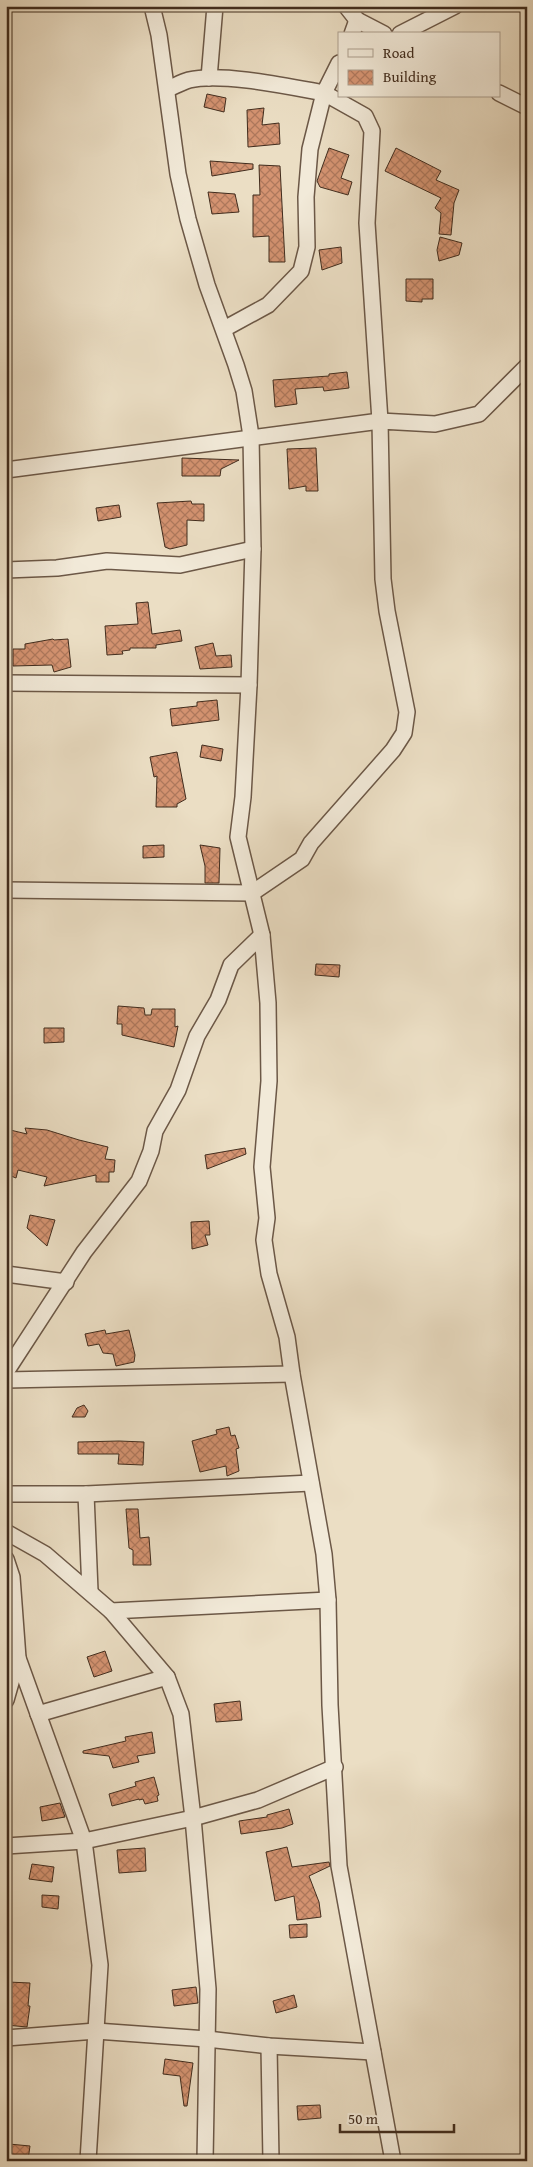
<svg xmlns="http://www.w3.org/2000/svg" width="533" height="2167" font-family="'Gentium Book Plus',serif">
  <defs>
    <pattern id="building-cross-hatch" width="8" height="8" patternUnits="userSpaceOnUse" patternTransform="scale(1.25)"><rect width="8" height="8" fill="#d49371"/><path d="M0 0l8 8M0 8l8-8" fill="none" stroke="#ae785c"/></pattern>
  </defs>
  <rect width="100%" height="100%" fill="#ebdec4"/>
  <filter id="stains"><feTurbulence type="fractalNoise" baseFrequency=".004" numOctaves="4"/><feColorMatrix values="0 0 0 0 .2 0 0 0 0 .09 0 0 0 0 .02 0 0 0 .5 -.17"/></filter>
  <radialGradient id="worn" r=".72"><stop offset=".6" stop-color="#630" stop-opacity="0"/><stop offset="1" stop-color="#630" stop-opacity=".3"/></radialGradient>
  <!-- building -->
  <g fill="url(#building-cross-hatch)" stroke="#412c1d">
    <polygon points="207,94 226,98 224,112 204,107"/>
    <polygon points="264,108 262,125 279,123 280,144 248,147 247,110"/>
    <polygon points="329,148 349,155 341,178 352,182 348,195 320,187 317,181"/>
    <polygon points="396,148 441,171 436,180 459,190 454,203 451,235 439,234 441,213 435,208 441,198 385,171"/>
    <polygon points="210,161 253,164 253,169 212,176"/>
    <polygon points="259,165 280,166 285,262 269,262 269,236 253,237 253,195 260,195"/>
    <polygon points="208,192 235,194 239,212 212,214"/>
    <polygon points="440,237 462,243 459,255 439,261 437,250"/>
    <polygon points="341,247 342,263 322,270 319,250"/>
    <polygon points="406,279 433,279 433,299 422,299 422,302 406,301"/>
    <polygon points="347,372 349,388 324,391 323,387 295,389 297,404 275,407 273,380 329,376 329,374"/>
    <polygon points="316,448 318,491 306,491 306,486 289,489 287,449"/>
    <polygon points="182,458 239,460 221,469 220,476 182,476"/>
    <polygon points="191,501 192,504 204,504 204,521 187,520 187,545 170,549 165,547 157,503"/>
    <polygon points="119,505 121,517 98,521 96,508"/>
    <polygon points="148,602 152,634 180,630 182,641 156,645 156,648 130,648 130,650 122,651 123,654 107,655 105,626 138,624 136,603"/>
    <polygon points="53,639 54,640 68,639 71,667 54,672 52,665 13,666 13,649 25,649 25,644"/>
    <polygon points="213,643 216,656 231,655 232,667 200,669 195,647"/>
    <polygon points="217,700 219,720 172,726 170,709 197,706 197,702"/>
    <polygon points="202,745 223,749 221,761 200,757"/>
    <polygon points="177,752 186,799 177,804 177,807 156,807 157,776 154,777 150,757"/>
    <polygon points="164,845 164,857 143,858 143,846"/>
    <polygon points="200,845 220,848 219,883 205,883 205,866"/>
    <polygon points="316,964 340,965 339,977 315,975"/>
    <polygon points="118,1006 144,1008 145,1015 151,1015 152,1009 175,1009 175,1027 178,1026 174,1047 122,1035 122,1024 117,1024"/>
    <polygon points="44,1028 64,1028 64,1042 44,1043"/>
    <polygon points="25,1128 47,1130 79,1140 108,1147 105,1159 115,1160 114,1172 109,1172 109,1182 96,1182 96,1175 44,1186 47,1177 18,1170 16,1178 6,1174 6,1129 27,1134"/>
    <polygon points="245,1148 246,1154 207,1169 205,1155"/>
    <polygon points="30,1215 55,1220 47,1246 27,1228"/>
    <polygon points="209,1221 210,1235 205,1235 208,1245 192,1249 191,1222"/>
    <polygon points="105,1330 106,1334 129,1330 135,1355 134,1362 116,1366 113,1354 103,1353 99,1344 88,1346 85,1334"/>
    <polygon points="84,1405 88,1411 85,1417 72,1417 77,1408"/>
    <polygon points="229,1427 231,1436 235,1435 239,1448 236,1449 239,1471 227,1476 226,1466 200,1472 192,1441 217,1434 216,1430"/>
    <polygon points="119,1441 144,1442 143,1465 118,1464 119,1454 78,1454 78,1442"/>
    <polygon points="126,1509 138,1509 140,1538 149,1537 151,1565 133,1565 133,1550 129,1548"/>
    <polygon points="105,1651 112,1671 94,1677 87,1657"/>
    <polygon points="240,1701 242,1720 216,1722 214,1704"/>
    <polygon points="152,1732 155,1753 137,1756 139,1762 113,1768 109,1756 83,1753 83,1751 126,1741 125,1737"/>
    <polygon points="154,1777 159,1795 157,1796 158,1801 145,1804 143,1799 139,1800 139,1799 112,1806 109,1794 136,1786 135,1782"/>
    <polygon points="60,1803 65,1817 42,1821 40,1807"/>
    <polygon points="289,1809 293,1824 282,1828 241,1834 239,1821 267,1817 267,1815"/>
    <polygon points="287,1847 292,1867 329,1862 330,1866 309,1876 319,1902 321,1917 297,1920 294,1896 275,1901 266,1852"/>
    <polygon points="145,1848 146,1871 119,1873 117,1850"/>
    <polygon points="32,1864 54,1867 52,1882 29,1879"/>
    <polygon points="42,1895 59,1896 58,1909 42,1907"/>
    <polygon points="307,1924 307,1937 290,1938 289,1925"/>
    <polygon points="8,1982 30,1983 28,2006 30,2006 27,2027 6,2025"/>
    <polygon points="196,1987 198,2003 174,2006 172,1990"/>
    <polygon points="294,1995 297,2007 276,2013 273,2001"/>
    <polygon points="165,2059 193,2063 187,2106 184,2106 180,2076 163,2074"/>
    <polygon points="320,2105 321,2118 298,2120 297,2106"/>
    <polygon points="9,2144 30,2146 28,2160 7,2157"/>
  </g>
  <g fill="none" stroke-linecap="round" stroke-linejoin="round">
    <!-- street casing -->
    <g stroke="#6c5847" stroke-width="18">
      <g id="street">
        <polyline points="152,6 159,35 178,174 188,219 207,285 236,365 244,391 251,436 253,549 249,685 243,797 238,837 262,935 268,1003 269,1081 262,1167 267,1218 264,1240 269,1274 287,1337 292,1374 324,1554 328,1600 330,1705 339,1866 393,2161"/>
        <polyline points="346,6 357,20"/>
        <polyline points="352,34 357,20 384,34"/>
        <polyline points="400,34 455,6"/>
        <polyline points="209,78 215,6"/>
        <path d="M168,89C175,86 182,82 189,80C221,72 291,87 324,93L339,63"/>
        <polyline points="499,93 527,107"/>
        <polyline points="6,470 380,421 367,223 372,131 365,116 324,93 310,149 306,197 307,247 301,271 268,305 224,329"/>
        <polyline points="6,570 57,568 107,561 180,565 253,549"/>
        <polyline points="6,683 249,685"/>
        <polyline points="6,890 252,893 302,859 311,843 393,750 404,733 407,712 387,611 383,579 380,421 435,424 479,414 527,366"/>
        <polyline points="6,1274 66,1282"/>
        <polyline points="6,1372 84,1252 139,1181 151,1151 155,1131 178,1090 197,1036 218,1000 231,965 262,935"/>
        <polyline points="6,1380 292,1374"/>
        <polyline points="6,1494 86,1494 311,1483"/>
        <polyline points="86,1494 90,1591"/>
        <polyline points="6,1532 45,1554 111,1611 167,1677 181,1714 193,1818 208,1989 205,2161"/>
        <polyline points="6,1559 12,1577 18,1658 84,1841 100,1965 88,2161"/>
        <polyline points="111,1611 328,1600"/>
        <polyline points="6,1700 18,1658"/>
        <polyline points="38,1714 167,1677"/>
        <polyline points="6,1846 84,1841 193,1818 258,1800 335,1767"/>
        <polyline points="6,2038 96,2031 207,2039 269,2046 373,2052"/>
        <polyline points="269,2046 271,2161"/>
      </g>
    </g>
    <!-- street -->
    <use href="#street" stroke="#f2ead9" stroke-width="15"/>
  </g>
  <!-- margin -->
  <rect width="533" height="2167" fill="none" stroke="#ebdec4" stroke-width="25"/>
  <rect x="8" y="8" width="518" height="2152" fill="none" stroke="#412c1d" stroke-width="2.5"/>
  <rect x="12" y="12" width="508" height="2142" fill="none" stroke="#412c1d"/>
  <!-- legend -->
  <rect x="338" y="32" width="162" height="65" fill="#f2ead9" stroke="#ab9e8e"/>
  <rect x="348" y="49" width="25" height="8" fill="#f2ead9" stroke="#ab9e8e"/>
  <text x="383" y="58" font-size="15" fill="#412c1d">Road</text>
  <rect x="348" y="70" width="25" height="15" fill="url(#building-cross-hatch)" stroke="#ab9e8e"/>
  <text x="383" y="82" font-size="15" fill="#412c1d">Building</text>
  <!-- scale -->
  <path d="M340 2124v8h114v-8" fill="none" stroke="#412c1d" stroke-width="2.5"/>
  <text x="348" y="2124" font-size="15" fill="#412c1d" stroke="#f2ead9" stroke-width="4" paint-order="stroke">50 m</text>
  <rect width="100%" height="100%" filter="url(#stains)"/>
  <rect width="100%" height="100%" fill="url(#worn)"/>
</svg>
